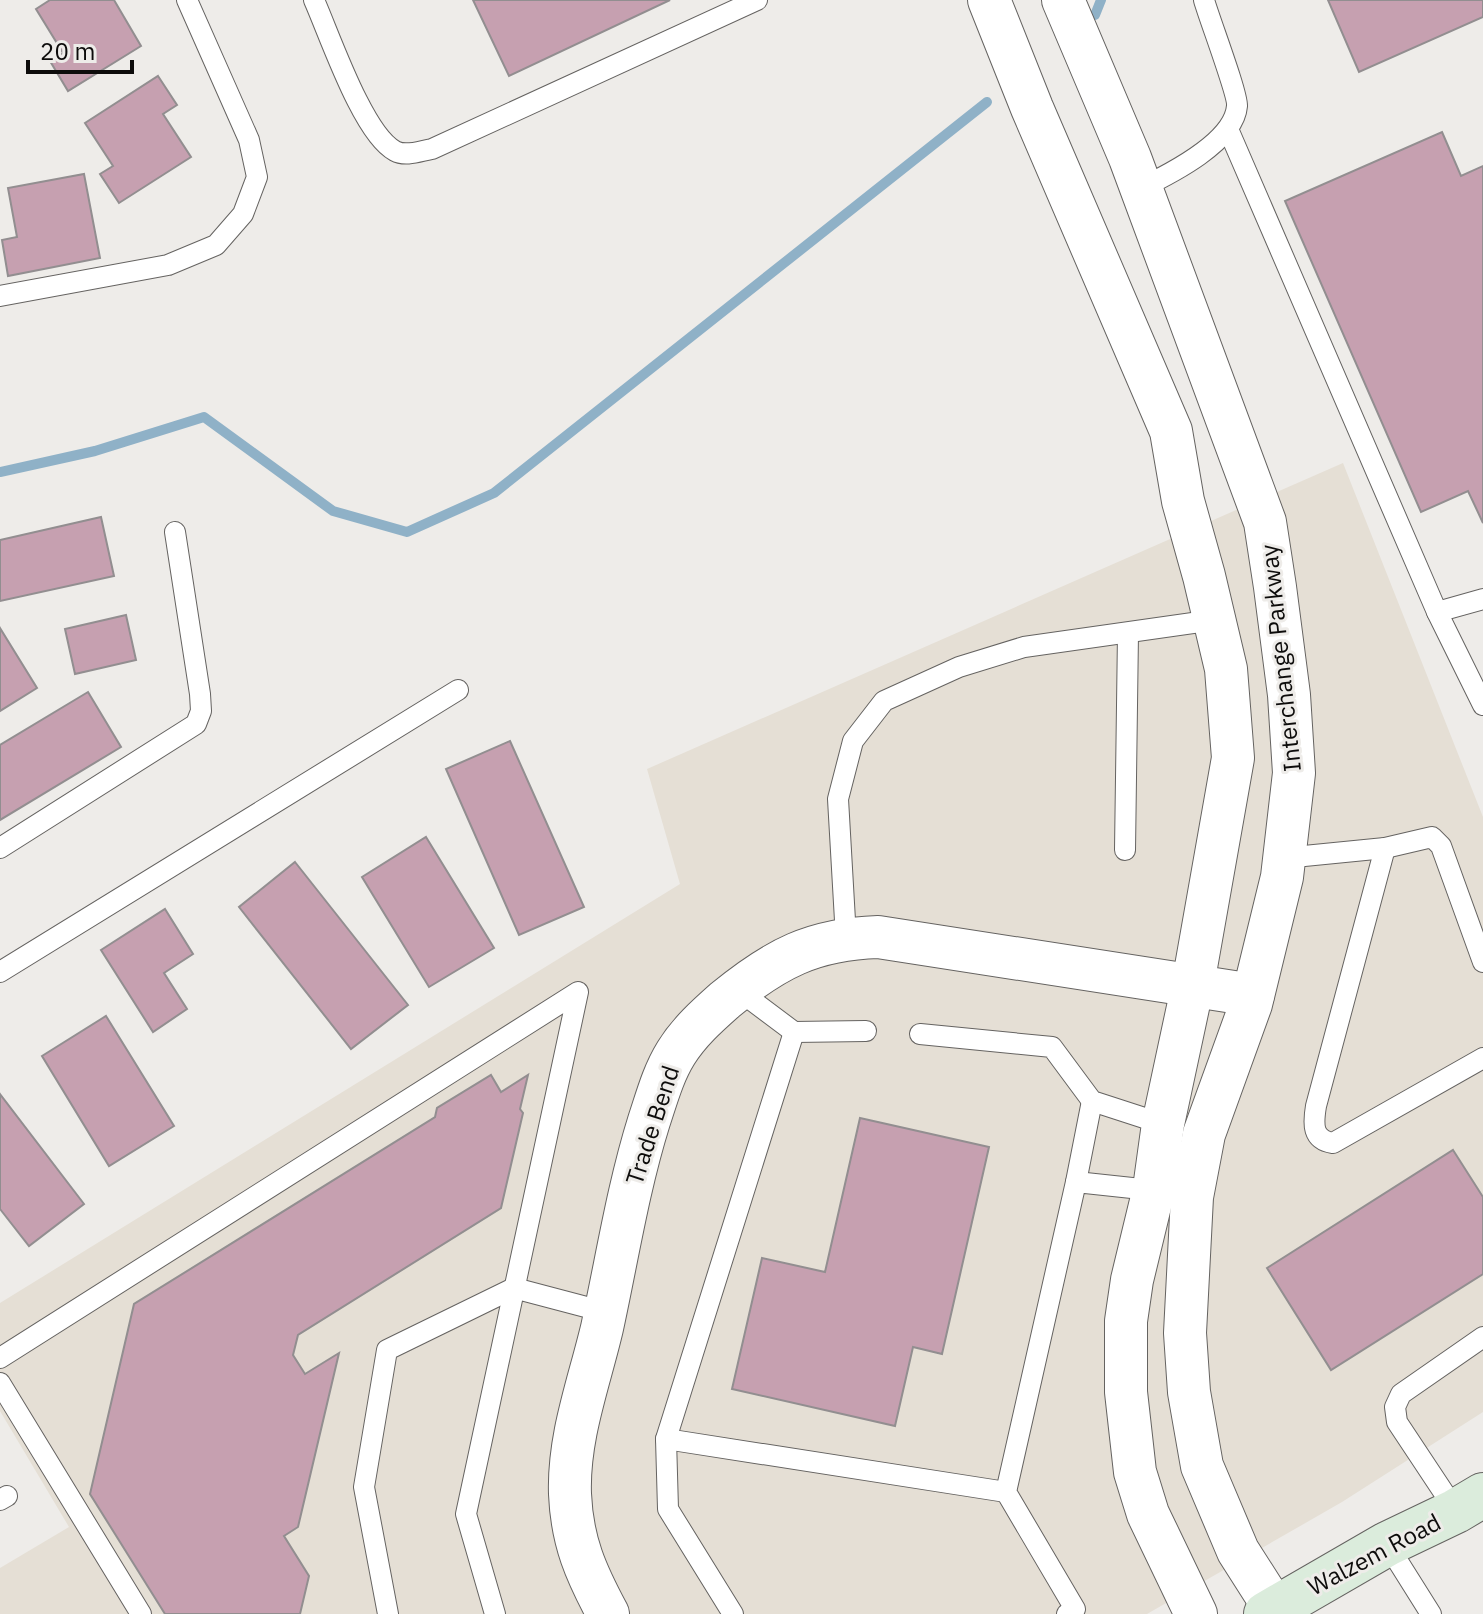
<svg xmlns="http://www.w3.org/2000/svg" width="1483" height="1614" font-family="'IBM Plex Sans',sans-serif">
  <rect width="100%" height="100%" fill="#eeece9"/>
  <!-- built -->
  <polygon fill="#e5dfd5" points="1343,463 1483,817 1483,1412 1342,1502 1147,1614 0,1614 0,1568 69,1527 0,1411 0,1303 680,884 647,769"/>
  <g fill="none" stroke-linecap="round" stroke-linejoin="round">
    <!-- stream -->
    <g stroke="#8fb1c7" stroke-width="10">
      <polyline points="1095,15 1101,0"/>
      <polyline points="0,472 95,451 204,417 333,511 407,532 494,493 987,102"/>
    </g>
  </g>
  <!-- building -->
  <g fill="#c6a0b0" stroke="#928e90" stroke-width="2">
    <polygon points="50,0 114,0 141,46 68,91 50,61 63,53 36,9"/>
    <polygon points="473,0 670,0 509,76"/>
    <polygon points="1328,0 1483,0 1483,17 1359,72"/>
    <polygon points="158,76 177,105 163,114 191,157 119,203 100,174 113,166 85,123"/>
    <polygon points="1442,132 1461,176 1483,166 1483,523 1468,491 1421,512 1285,201"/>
    <polygon points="84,174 100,258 8,276 2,240 17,237 8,188"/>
    <polygon points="101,517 114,576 0,601 0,540"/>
    <polygon points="126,615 136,660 75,674 65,629"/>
    <polygon points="0,628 37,688 0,711"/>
    <polygon points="88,692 121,747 0,820 0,745"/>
    <polygon points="510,741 584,907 519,935 446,769"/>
    <polygon points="426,837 494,948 429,987 362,877"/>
    <polygon points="295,862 408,1005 351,1049 239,907"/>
    <polygon points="165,909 193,954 164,973 187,1009 153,1032 101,950"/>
    <polygon points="106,1016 174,1126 109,1166 42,1056"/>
    <polygon points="491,1075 501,1092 528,1075 520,1109 523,1113 501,1208 298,1335 293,1355 305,1374 339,1353 298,1527 284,1536 309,1576 300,1614 165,1614 90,1494 134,1304 435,1117 437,1108"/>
    <polygon points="0,1094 84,1204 29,1246 0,1209"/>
    <polygon points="860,1118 989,1147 942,1354 913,1347 895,1426 732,1389 762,1258 825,1272"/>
    <polygon points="1453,1150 1483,1197 1483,1274 1331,1370 1267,1268"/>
  </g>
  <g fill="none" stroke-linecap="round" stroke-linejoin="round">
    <!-- service casing -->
    <g stroke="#656361" stroke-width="22">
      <g id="service">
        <path d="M314,0C330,36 363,134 395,151C406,157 420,151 432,149L757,0"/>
        <polyline points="1228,129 1437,612 1483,705"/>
        <path d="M1141,188C1170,174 1234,142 1237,106C1238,94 1209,18 1204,0"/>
        <polyline points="0,296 168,265 216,245 243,214 257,177 249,140 187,0"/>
        <polyline points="1437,612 1483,599"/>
        <polyline points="0,848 196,724 201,711 200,694 175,532"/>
        <path d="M1385,848L1316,1106C1313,1124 1312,1140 1333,1143L1483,1058"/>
        <polyline points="1125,850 1128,633"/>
        <polyline points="1284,858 1385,848 1432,837 1441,846 1483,962"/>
        <polyline points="846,938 838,799 853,741 884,701 959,667 1024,647 1214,620"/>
        <polyline points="0,972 458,690"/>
        <polyline points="738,990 794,1032 866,1031"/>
        <polyline points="920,1034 1052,1047 1092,1101 1169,1126"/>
        <polyline points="1076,1182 1092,1101"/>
        <polyline points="0,1358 578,992 466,1514 495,1614"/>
        <polyline points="0,1383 141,1614"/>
        <polyline points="666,1439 1006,1492"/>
        <polyline points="0,1500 7,1496"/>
        <polyline points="1456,1511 1397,1422 1395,1407 1401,1394 1483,1337"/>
        <polyline points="1387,1544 1431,1614"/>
        <polyline points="388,1614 364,1487 387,1350 514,1288 605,1312"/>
        <polyline points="733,1614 668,1509 666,1439 794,1032"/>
        <polyline points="1067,1614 1075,1609 1006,1492 1076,1182 1160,1191"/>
      </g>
    </g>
    <!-- minor casing -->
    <g stroke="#656361" stroke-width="44">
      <g id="minor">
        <polyline points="989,0 1032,108 1171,431 1183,501 1204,576 1226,669 1233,758 1193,984 1163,1124 1154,1189 1132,1280 1126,1321 1126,1392 1135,1472 1148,1514 1196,1614"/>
        <polyline points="1063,0 1130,158 1265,522 1275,587 1289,695 1294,773 1282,877 1251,1004 1204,1134 1192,1197 1185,1333 1189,1392 1202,1466 1238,1551 1275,1609"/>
        <path d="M608,1614C586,1573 572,1542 570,1494C568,1437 589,1383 602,1328C617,1259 628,1188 649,1121C657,1097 663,1074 676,1053C689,1032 707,1016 725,1000C775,959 813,939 878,937L1253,995"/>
      </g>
    </g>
    <!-- secondary casing -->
    <g stroke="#656361" stroke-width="46">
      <polyline id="secondary" points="1266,1614 1387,1544 1456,1511 1483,1495"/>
    </g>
    <!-- service -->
    <use href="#service" stroke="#fff" stroke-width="20"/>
    <!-- minor -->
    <use href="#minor" stroke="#fff" stroke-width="42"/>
    <!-- secondary -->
    <use href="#secondary" stroke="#dbecdc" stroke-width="44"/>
  </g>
  <g text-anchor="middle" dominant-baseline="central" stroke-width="6" stroke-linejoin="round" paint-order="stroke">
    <!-- street labels -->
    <g font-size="24" fill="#0d0c0b" stroke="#eeece9">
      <text transform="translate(1280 658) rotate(-96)">Interchange Parkway</text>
      <text transform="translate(652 1125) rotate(-72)">Trade Bend</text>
      <text transform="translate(1374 1554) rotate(-28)">Walzem Road</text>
    </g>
  </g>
  <!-- scale -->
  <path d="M28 60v12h104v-12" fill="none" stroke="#0d0c0b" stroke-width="4"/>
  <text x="40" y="60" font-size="24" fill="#0d0c0b" stroke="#eeece9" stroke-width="6" paint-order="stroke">20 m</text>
</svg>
